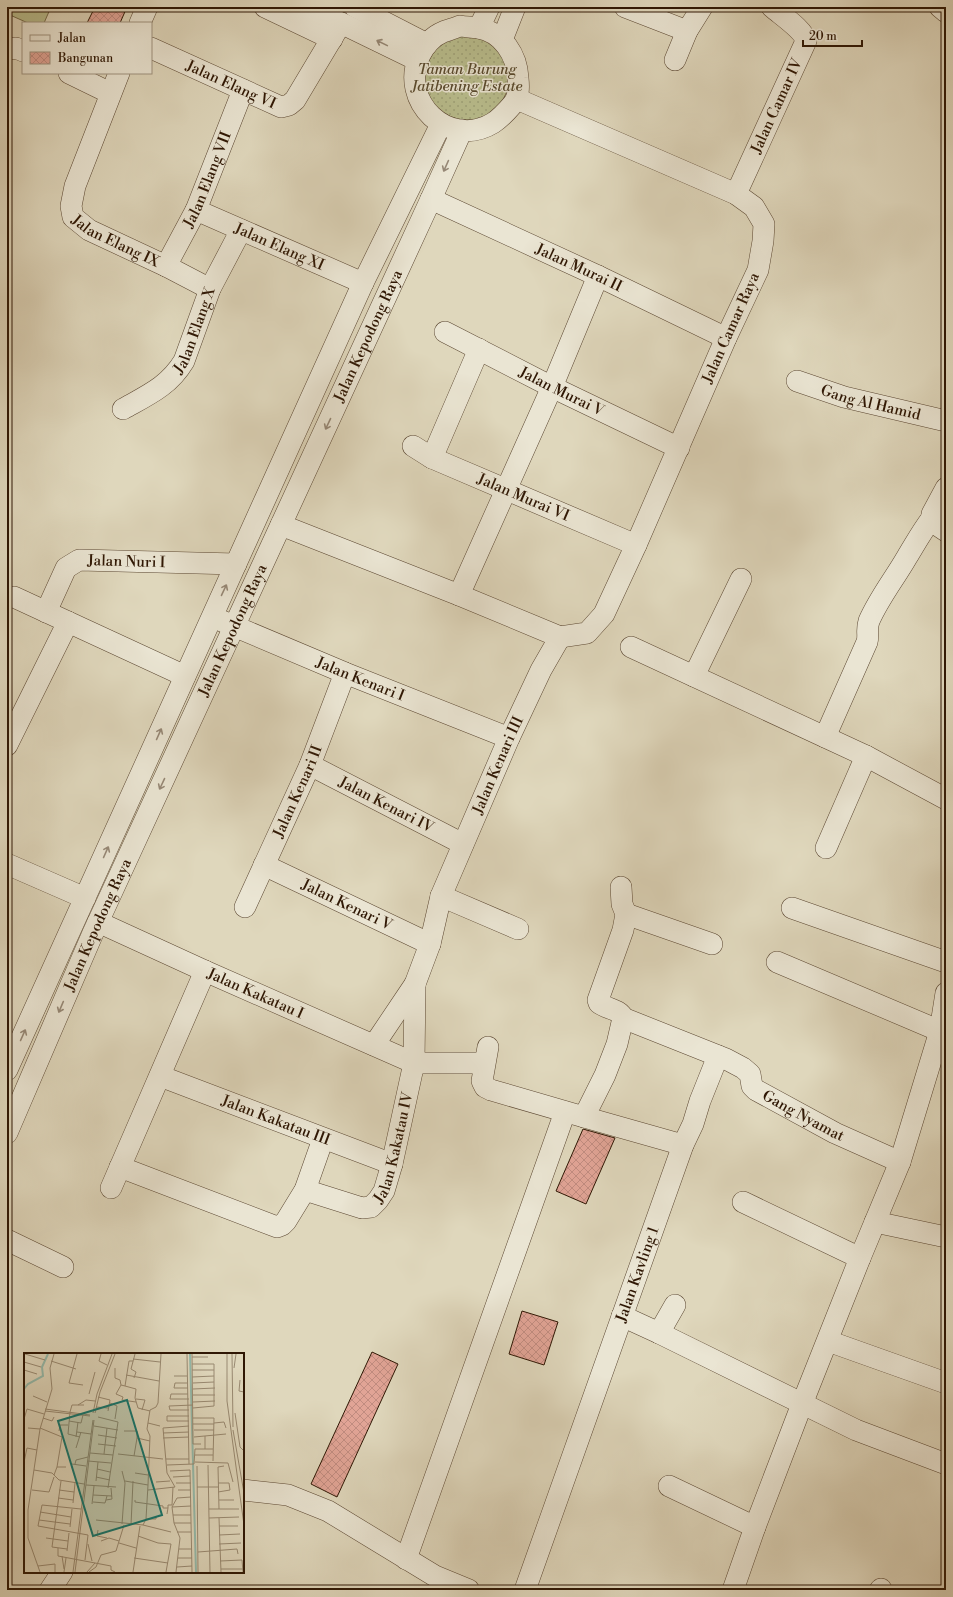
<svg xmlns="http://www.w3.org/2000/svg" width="953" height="1597" font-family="'Libre Bodoni',serif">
  <defs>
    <pattern id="park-dots" width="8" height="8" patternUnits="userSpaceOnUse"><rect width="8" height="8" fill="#b8bc8c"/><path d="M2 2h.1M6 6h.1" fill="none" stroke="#9ea177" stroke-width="1.8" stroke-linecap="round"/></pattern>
    <pattern id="building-cross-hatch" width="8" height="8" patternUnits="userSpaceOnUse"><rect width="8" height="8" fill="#e1a496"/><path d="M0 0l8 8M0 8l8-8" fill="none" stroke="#c18c80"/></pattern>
  </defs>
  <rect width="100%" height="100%" fill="#dfd7bc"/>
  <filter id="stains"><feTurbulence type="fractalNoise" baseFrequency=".005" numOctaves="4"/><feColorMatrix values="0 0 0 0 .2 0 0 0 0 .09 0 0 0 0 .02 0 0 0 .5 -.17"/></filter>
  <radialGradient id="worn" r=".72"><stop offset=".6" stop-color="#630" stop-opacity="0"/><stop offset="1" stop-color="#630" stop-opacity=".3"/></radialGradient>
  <!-- park -->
  <circle fill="url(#park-dots)" stroke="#746a48" cx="467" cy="78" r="42"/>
  <!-- pitch -->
  <polygon fill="#b8bc8c" stroke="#746a48" points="13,7 51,7 44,23 28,23 10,15"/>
  <!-- building -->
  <g fill="url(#building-cross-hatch)" stroke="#2f1704">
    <polygon points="95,7 127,7 120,23 87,23"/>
    <polygon points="583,1129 615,1138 586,1204 556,1191"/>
    <polygon points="522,1311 558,1322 544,1365 509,1354"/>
    <polygon points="372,1352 398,1364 337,1497 311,1484"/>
  </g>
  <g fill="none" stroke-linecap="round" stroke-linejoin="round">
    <!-- minor casing -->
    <g stroke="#5b4732" stroke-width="22">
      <g id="minor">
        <polyline points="265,7 332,39"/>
        <polyline points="306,7 341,23 417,60"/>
        <polyline points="355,7 427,44"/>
        <polyline points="625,7 687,31"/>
        <polyline points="940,7 946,12"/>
        <polyline points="140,23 147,7"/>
        <path d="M460,26C466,27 472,27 478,28C503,32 517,56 518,78C519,88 519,97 513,104C507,111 501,118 493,123C449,150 398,101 420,55C424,46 433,36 443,32C448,30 455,28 460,26Z"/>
        <polyline points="479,28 489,7"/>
        <polyline points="502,40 515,7"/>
        <path id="s1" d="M151,48L281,107L289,105L295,100L341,23"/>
        <polyline points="7,49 16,48 23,51"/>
        <polyline points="675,60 687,31 702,7"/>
        <polyline points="69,73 110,93"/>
        <path id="s2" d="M119,73L75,186L71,206L73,217L89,230L166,266L210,289"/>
        <polyline points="517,99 736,194 754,207 764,224 763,241 758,270 726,338 636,545 604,614 587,633 560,637"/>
        <path id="s3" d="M736,194L806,41C804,30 781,15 772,7"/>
        <path id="s4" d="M431,199L598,276L726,338"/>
        <path id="s5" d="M196,210L363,283"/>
        <path id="s6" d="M166,266L196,210L243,90"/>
        <path id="s7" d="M445,332L552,387L679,448"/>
        <path id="s8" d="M797,381L844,397L946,421"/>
        <path id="s9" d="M123,409C148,395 169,386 184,361L210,289L241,230"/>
        <path id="s10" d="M413,446L432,458L636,545"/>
        <polyline points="432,458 479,349"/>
        <polyline points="946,488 932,514 934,523 946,531"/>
        <polyline points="281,525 459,595 560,637"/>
        <polyline points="459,595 552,387 598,276"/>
        <polyline points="14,597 185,676"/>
        <path id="s11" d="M46,612L66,568L79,560L236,564"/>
        <path id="s12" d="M222,621L345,673L509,738"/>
        <polyline points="631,647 866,756 946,799"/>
        <polyline points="694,676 741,579"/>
        <path d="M825,737L867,642C869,635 866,630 869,621C879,598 895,578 907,557C915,544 922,531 932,518"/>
        <polyline points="7,745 68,622"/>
        <path id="s13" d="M310,765L463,844"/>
        <polyline points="826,848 866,756"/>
        <polyline points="7,864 85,898"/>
        <path id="s14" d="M264,865L430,944"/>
        <polyline points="441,896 518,929"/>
        <path id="s15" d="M245,907L310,765L345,673"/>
        <polyline points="792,908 946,962"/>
        <polyline points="626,914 712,944"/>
        <path id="s16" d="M98,922L205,971L414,1063H484"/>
        <polyline points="777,962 940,1031"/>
        <path id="s17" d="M623,1018L726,1059L743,1068L750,1074L752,1086L756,1090L835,1133L900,1162"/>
        <path id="s18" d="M374,1045L415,984L430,944L441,896L509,738L541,670L560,637"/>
        <path d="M488,1047L482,1081L485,1087L491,1090L584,1117L605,1075L617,1044L623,1018C620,1009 606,1009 599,1003L598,1000L623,930L626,914L622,904L621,887"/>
        <polyline points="7,1070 363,283 441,124"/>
        <path id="s19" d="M160,1076L392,1164"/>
        <polyline points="584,1117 683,1145"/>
        <path id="s20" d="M7,1133L93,933L431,199L462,130"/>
        <polyline points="120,1167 277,1227 282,1225 286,1221 305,1190 323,1139"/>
        <polyline points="111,1188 205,971"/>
        <path id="s21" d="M305,1190L362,1208L371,1207L378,1200L384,1191L392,1164L414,1063L415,984"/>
        <polyline points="743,1202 860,1258"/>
        <polyline points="875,1222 946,1237"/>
        <polyline points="7,1240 63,1267"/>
        <polyline points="675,1305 659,1333 856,1430 946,1464"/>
        <polyline points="622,1316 659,1333"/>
        <polyline points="828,1341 946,1383"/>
        <polyline points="669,1486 755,1527"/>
        <polyline points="243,1490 288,1495 328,1511 435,1576 469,1590"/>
        <polyline points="406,1559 565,1112"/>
        <polyline points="50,1590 62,1572"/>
        <path id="s22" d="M525,1590L683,1145L693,1124L700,1101L718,1056"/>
        <polyline points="733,1590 755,1527 802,1404 860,1258 900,1162 940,1031 946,993"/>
        <polyline points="880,1590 881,1589"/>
      </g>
    </g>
    <!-- minor -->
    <use href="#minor" stroke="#eae5d3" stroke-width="21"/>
  </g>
  <!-- one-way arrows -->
  <defs><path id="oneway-shaft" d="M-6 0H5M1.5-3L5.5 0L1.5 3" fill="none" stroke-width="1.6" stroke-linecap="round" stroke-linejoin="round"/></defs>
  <g stroke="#968876">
    <use href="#oneway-shaft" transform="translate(382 43) rotate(-154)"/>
    <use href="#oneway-shaft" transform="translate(446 166) rotate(114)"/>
    <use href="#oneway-shaft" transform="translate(328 424) rotate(115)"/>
    <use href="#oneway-shaft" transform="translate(224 590) rotate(-65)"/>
    <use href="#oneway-shaft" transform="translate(159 734) rotate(-66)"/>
    <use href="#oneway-shaft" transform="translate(162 784) rotate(115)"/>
    <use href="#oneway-shaft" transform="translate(106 852) rotate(-66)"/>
    <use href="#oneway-shaft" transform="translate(61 1007) rotate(113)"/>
    <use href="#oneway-shaft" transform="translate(23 1035) rotate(-66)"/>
  </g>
  <g text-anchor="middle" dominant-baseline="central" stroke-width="3" stroke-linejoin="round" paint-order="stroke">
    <!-- park labels -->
    <g font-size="15" font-style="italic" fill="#58492d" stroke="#eae5d3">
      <text x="467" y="69">Taman Burung<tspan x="467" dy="17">Jatibening Estate</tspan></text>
    </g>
    <!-- street labels -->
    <g font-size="15" fill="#2f1704" stroke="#eae5d3">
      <text stroke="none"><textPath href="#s1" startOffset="88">Jalan Elang VI</textPath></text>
      <text stroke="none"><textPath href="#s3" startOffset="97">Jalan Camar IV</textPath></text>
      <text stroke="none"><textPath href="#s6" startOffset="96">Jalan Elang VII</textPath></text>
      <text stroke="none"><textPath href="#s2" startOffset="202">Jalan Elang IX</textPath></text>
      <text stroke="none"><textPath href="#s5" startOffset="91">Jalan Elang XI</textPath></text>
      <text stroke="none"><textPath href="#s4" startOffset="163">Jalan Murai II</textPath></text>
      <text transform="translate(731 328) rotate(-66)">Jalan Camar Raya</text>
      <text stroke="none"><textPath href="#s9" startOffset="111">Jalan Elang X</textPath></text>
      <text stroke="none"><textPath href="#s20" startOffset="875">Jalan Kepodong Raya</textPath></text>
      <text stroke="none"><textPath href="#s7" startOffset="131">Jalan Murai V</textPath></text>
      <text stroke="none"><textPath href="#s8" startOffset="77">Gang Al Hamid</textPath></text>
      <text stroke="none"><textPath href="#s10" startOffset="122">Jalan Murai VI</textPath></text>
      <text stroke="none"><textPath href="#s11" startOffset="111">Jalan Nuri I</textPath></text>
      <text stroke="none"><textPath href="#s20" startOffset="551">Jalan Kepodong Raya</textPath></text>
      <text stroke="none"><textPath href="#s12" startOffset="150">Jalan Kenari I</textPath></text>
      <text stroke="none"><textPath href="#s18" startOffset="308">Jalan Kenari III</textPath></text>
      <text stroke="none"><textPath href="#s15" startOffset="127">Jalan Kenari II</textPath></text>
      <text stroke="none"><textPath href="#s13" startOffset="86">Jalan Kenari IV</textPath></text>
      <text stroke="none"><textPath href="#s14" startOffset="92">Jalan Kenari V</textPath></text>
      <text stroke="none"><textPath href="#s20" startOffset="227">Jalan Kepodong Raya</textPath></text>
      <text stroke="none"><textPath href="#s16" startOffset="173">Jalan Kakatau I</textPath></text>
      <text stroke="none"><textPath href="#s17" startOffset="211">Gang Nyamat</textPath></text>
      <text stroke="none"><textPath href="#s19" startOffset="124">Jalan Kakatau III</textPath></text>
      <text stroke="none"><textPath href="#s21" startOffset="134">Jalan Kakatau IV</textPath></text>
      <text stroke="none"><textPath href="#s22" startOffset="335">Jalan Kavling 1</textPath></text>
    </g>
  </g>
  <!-- overview -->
  <g transform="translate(24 1353)">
    <rect width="220" height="220" fill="#dfd7bc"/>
    <path fill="none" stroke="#94baab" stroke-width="2" d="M166,1L172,219M0,36L4,31L19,23L18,14L24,1"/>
    <path fill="none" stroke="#998a72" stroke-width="1" d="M1,1L21,7M53,1L45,30L59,32M77,1L75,8L83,12M163,1L165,111M168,1L169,91H177M203,1V48L220,172M208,1L209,74M168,4H184M109,6L136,9M27,8L52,16M0,9L17,14M168,11H190V53L169,55M91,15V25L96,27L97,32L101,33L105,8H109M210,15L212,1M0,17L13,21M168,17H190M102,22L135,28M150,23H163M168,24L190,23M110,25L112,19L107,16L111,1M216,27L215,38L220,39M163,30H151L150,35H164M169,30L190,29M97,32L92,41L99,44L98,47L112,49M101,33L112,36L111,45L114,55L126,58M169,36L191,35M65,41L71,19M164,41H147L146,46H165M169,42H191M9,43L23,49M74,44L86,47L84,58M112,46L121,47L118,57M169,49L191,48M86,50L93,53L91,66M54,52L62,47L71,48M72,54L84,55M21,56L66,62M165,57H146L145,53L169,52M21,58L66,63M69,60L73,41L88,1M71,60L76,39L91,1M211,60L216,94L220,98M165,63H143V68H165M74,64L94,69L84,135M19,65L28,68L30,64M169,65H190L189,108M0,66L3,56L20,61M45,68L57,70L59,62M124,70L136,73M190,70L200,69L202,75M169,71H190M70,73L94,77M4,75L16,76M16,75L38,84L33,114M170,77H190M209,77L220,140M35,78L36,72H44M100,78H113V85L126,88M53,79L67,81M139,80L165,79M74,82L93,85M181,83V96M52,84L54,69M56,84L44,81L46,59L48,52H60M170,84L202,81M139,85L165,84M74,91L92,93M52,95L57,79M66,100L89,102M80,101L83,75M94,101L139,106M171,102H189M110,103L113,85M142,106H165M64,108L87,110M0,109L3,95L13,97M171,109L204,110L209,129M48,111L62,113M51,111L52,107L64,104M143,112L170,111L171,96H189M184,112L186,219M173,113L174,219M73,116L86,119M10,117L28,120L35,127L60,131M146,118L166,117L168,219M111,120L124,122M30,122L33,114H42M72,124L86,127M149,124L166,123M72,128L74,109M101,128L124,132M132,129L146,128M152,130H167M194,130H205L206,137L194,139M62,132L92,134M173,134H194M8,137L25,139L30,124M35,137L50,139M124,137L151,134L143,120L139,75L165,73M154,137H167M69,142L88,143M34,145L49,147M82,147L88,146L87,135M111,147V149L139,153V155H144L143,161M195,147H210M69,149L81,150L83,143M49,150L51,130M68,151L70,133M148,154L167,153M144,155V152H148L149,134M57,156L18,152L14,173L64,182L61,207M185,156H215M195,156L194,114L200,113M16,159L47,164M149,162H167M185,165L215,164M195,165L197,219M122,166H132V163M15,167L46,171M72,167L119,172L147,179M150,170H167M98,171L101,130L98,118M107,172L109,128M119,172L122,166L124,132L126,83L123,76L126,57L132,54L134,50L137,1M195,173H214M46,174L48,156M74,177L73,183L83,185M153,179H167M195,182L216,181M114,183L134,190L147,191L142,219M22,185L44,188M77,188L85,185L95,188M95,190L112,195M64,191L68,208M195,191L217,190M28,194L37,128M28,194L43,196M34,195V203L87,213V217L91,219M155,196H168M43,198L45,180M174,199L213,196L214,201M38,203L40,216M110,205L144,210M154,205H168M196,208L218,207L219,219M14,213L31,211V219M153,214L168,213M197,216H219M16,219L4,185V157L16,76L28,36L26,15L30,1M40,219L42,205M49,219L69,67M51,219L70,67M63,219L71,210M65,219L72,214L77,202L92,198L100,172M109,219L116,173M152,219L156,185L150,170L148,154L153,145L167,144"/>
    <path fill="#0f766e" fill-opacity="0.15" stroke="#0f766e" stroke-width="2" d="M103,47L138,162L69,183L34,68Z"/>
    <rect width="220" height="220" fill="none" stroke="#2f1704" stroke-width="2"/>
  </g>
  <!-- margin -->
  <rect width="953" height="1597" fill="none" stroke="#dfd7bc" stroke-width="24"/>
  <rect x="8" y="8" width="937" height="1581" fill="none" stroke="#2f1704" stroke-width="2"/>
  <rect x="12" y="12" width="929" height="1573" fill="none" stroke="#2f1704"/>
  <!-- legend -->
  <rect x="22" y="22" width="130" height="52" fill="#eae5d3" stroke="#9f9380"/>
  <rect x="30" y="35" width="20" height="6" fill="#eae5d3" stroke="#9f9380"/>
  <text x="58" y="42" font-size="12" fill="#2f1704">Jalan</text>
  <rect x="30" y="52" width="20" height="12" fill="url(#building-cross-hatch)" stroke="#9f9380"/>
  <text x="58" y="62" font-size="12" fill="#2f1704">Bangunan</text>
  <!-- scale -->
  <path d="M803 40v6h59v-6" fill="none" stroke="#2f1704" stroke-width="2"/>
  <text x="809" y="40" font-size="12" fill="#2f1704" stroke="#eae5d3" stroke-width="3" paint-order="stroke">20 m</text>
  <rect width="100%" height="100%" filter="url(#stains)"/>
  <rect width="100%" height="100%" fill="url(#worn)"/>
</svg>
